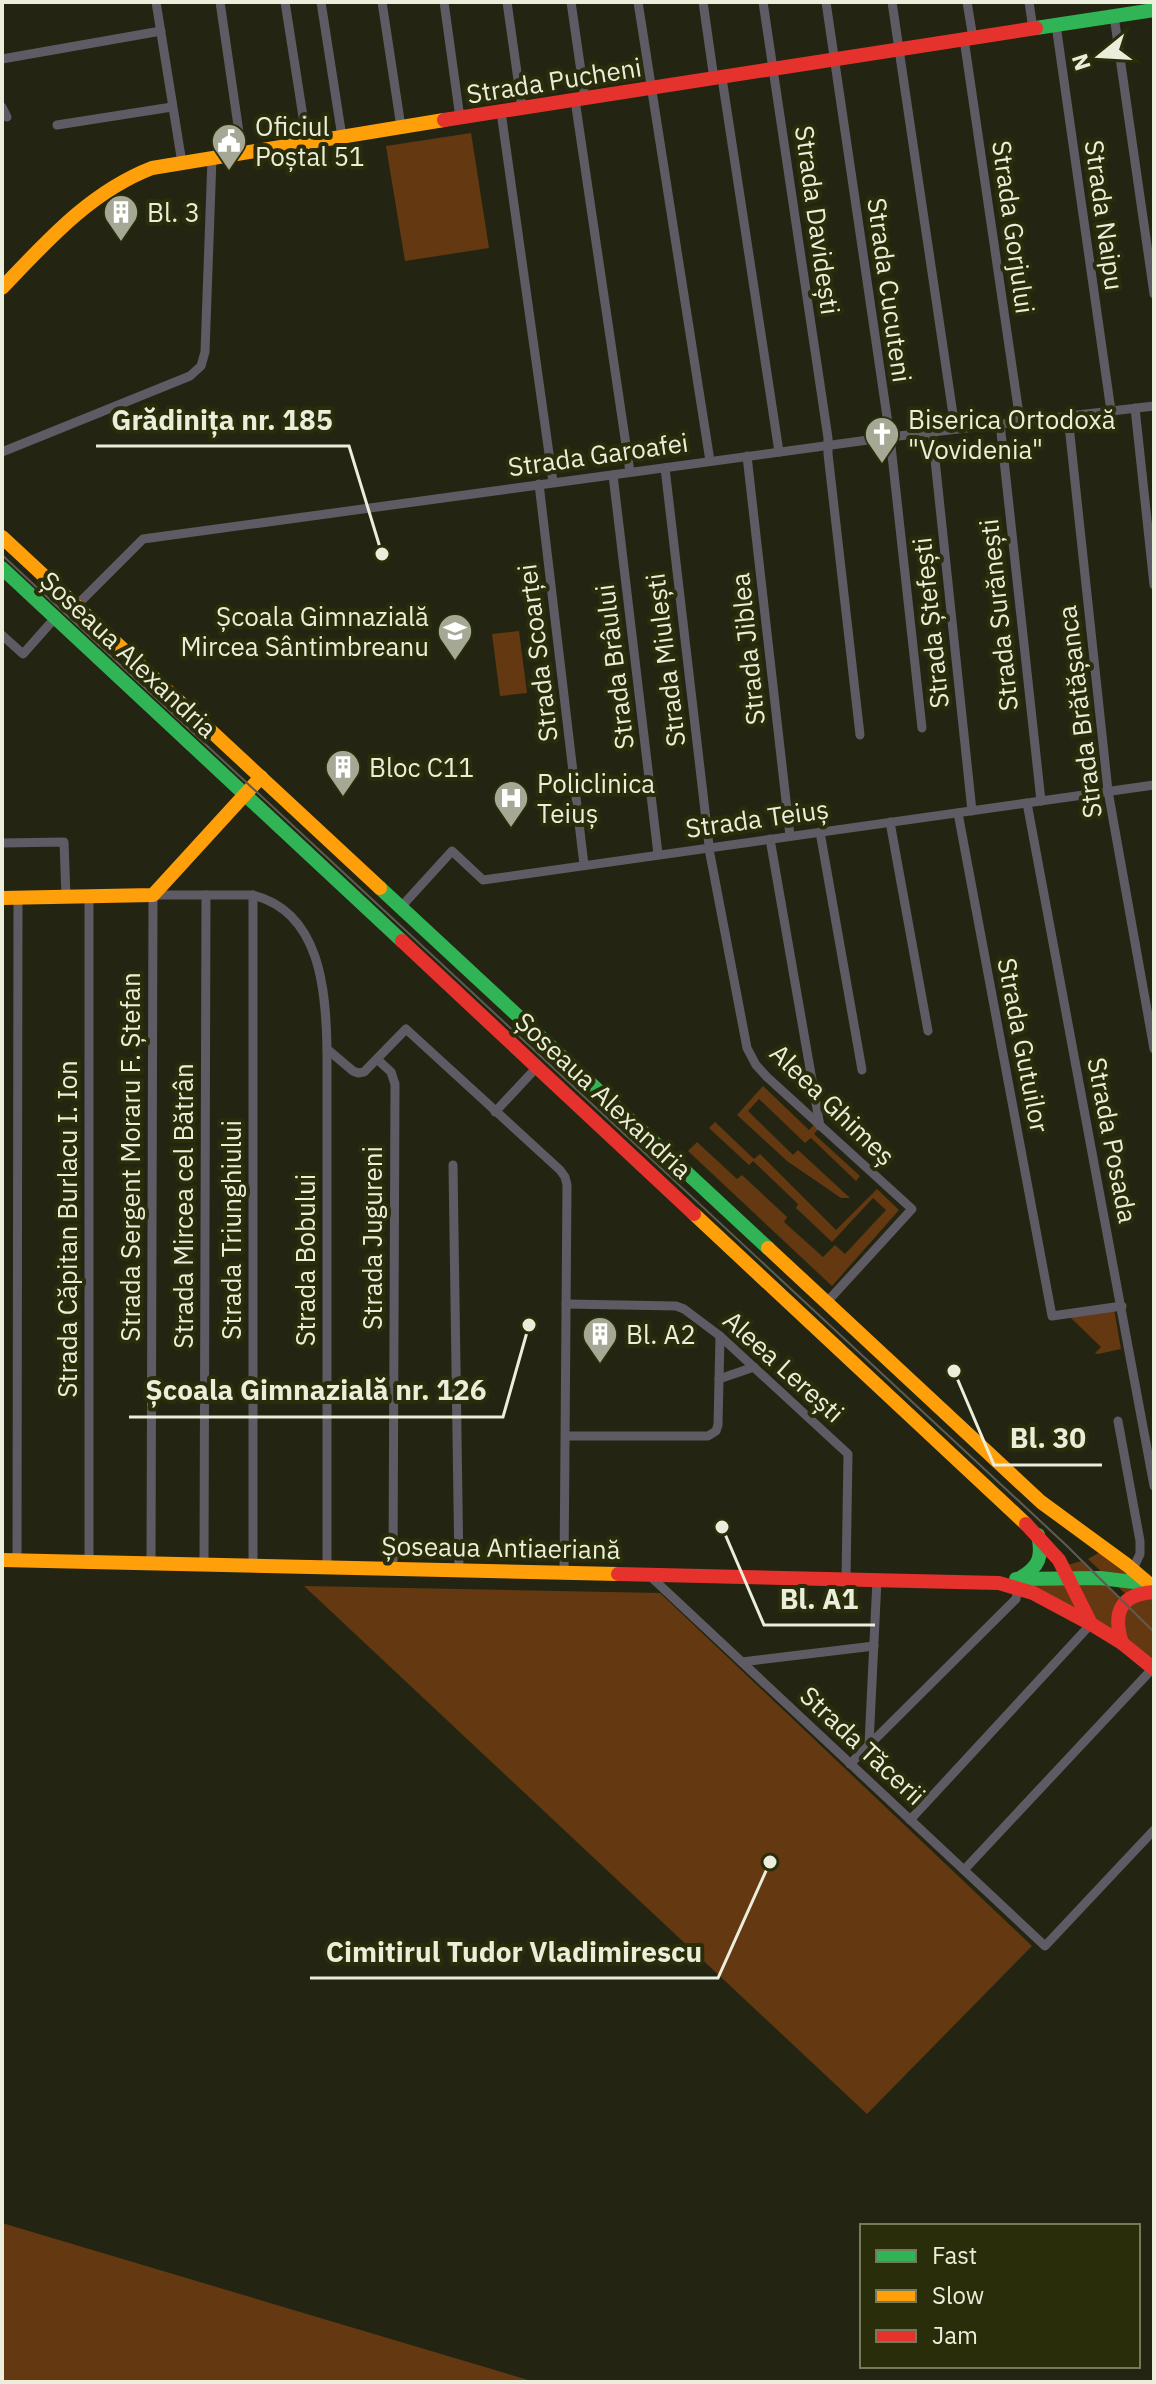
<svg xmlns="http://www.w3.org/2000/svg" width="1156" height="2384" font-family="'IBM Plex Sans',sans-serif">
  <rect width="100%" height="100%" fill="#232512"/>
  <!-- green -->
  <g fill="#643911">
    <polygon points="471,133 489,248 405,261 386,146"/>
    <polygon points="519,631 527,693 500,696 492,634"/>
    <polygon points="763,1086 809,1130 815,1124 819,1128 814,1134 860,1176 856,1181 811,1138 805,1143 759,1099 748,1111 793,1155 798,1150 850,1198 841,1198 787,1161 737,1115"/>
    <polygon points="715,1122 754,1159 760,1154 836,1230 877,1189 899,1210 832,1286 688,1151 697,1142 737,1179 742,1175 787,1217 784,1222 823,1257 835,1245 845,1254 886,1210 873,1198 832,1242 796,1208 798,1204 753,1161 749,1165 709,1128"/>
    <polygon points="1114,1309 1121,1349 1098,1354 1095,1353 1101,1347 1070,1317"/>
    <polygon points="1105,1549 1154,1588 1154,1663 1020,1578 1068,1578 1063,1566 1082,1561 1125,1602 1129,1597 1088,1559"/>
    <polygon points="304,1586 660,1593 1032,1946 867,2114"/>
    <polygon points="2,2223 535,2382 2,2382"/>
  </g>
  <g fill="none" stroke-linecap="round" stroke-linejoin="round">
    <!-- street -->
    <g stroke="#5e5b64" stroke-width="9">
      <polyline points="156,2 182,163"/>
      <polyline points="220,2 242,153"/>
      <polyline points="285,2 307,142"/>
      <polyline points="321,2 342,137"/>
      <polyline points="382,2 401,127"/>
      <polyline points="444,2 460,118"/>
      <polyline points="507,2 522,108"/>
      <polyline points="571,2 585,99"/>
      <polyline points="638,2 710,461"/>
      <polyline points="703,2 714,79"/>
      <polyline points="763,2 828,438 828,454 860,735"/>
      <polyline points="826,2 890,437 922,728"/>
      <polyline points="892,2 955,428"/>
      <polyline points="967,2 973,38"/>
      <polyline points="1029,2 1033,29"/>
      <polyline points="1114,16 1154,294"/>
      <polyline points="1056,25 1111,411"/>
      <polyline points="964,39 1020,421"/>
      <polyline points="2,59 161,31"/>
      <polyline points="722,78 779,452"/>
      <polyline points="575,100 630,472"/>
      <polyline points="2,107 7,117"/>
      <polyline points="501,112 553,482"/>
      <polyline points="57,125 172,107"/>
      <polyline points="1135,408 1154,585"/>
      <polyline points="1068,416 1108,791 1154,1049"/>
      <polyline points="1000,423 1041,801"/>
      <polyline points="932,431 972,811"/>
      <polyline points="2,452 190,376 201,366 205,352 212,158"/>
      <polyline points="747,456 790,836"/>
      <polyline points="665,468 710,854 747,1048 756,1065 767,1077 912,1209 826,1303"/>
      <polyline points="613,475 658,854"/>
      <polyline points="539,484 584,865"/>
      <polyline points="76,606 143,539 890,437 1154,406"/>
      <polyline points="2,635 23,654 55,618"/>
      <polyline points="1027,803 1154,1486"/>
      <polyline points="958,813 1052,1316 1122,1306"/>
      <polyline points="890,822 928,1031"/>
      <polyline points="820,832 862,1070"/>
      <polyline points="770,839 820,1126"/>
      <polyline points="2,843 64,842 66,897"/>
      <polyline points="253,895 253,1566"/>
      <polyline points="401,907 452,851 483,880 1154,785"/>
      <polyline points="327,1049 327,1567"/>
      <polyline points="377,1059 391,1072 395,1084 393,1569"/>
      <polyline points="495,1112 538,1066"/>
      <polyline points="453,1165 459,1570"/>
      <polyline points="566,1304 676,1306 684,1309 720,1336 848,1454 846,1579"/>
      <polyline points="719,1379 754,1367"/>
      <polyline points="1118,1421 1140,1541 1140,1554 1133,1569"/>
      <polyline points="566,1436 708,1436 716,1431 718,1425 720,1336"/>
      <polyline points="17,1560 18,898"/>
      <polyline points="89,1562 89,896"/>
      <path d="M151,1564L153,895H253C321,912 326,992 327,1049L353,1071L358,1073L364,1072L406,1029L560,1170L565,1177L567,1185L564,1573"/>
      <polyline points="204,1564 206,895"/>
      <polyline points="650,1576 1045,1946 1154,1830"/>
      <polyline points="742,1662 874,1646"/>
      <polyline points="869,1744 877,1580"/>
      <polyline points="850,1764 1016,1599 1018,1588"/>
      <polyline points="910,1820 1091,1624"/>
      <polyline points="964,1870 1153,1668"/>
    </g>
    <!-- fast -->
    <g stroke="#30b455" stroke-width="14">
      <polyline points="1036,28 1154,10"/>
      <polyline points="2,568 402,941"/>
      <polyline points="380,888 768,1248"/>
      <path d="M1020,1578C1039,1567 1043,1557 1038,1535"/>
      <polyline points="1016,1579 1100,1578 1151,1584"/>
    </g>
    <!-- slow -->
    <g stroke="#ff9f0a" stroke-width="14">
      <path d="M2,288C47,241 90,192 152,168L444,120"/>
      <polyline points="2,537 380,888"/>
      <polyline points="2,898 153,895 261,777"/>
      <polyline points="694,1214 1026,1524"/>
      <polyline points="768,1248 1041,1502 1127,1565 1154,1588"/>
      <polyline points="2,1560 618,1574"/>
    </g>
    <!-- jam -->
    <g stroke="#e5322d" stroke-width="14">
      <polyline points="444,120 1036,28"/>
      <polyline points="402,941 694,1214"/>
      <polyline points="1026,1524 1059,1560 1091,1624 1122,1643 1154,1669"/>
      <polyline points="618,1574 999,1583 1033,1593 1091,1624"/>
      <path d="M1122,1643C1112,1612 1121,1594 1154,1592"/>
    </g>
    <!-- tram -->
    <polyline stroke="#5c5c56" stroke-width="2" points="2,555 1066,1545 1154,1632"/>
  </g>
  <!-- icons -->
  <defs>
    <g id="civic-pin" transform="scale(1.8)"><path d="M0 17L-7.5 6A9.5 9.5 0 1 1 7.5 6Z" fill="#a4a894" stroke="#292d0a"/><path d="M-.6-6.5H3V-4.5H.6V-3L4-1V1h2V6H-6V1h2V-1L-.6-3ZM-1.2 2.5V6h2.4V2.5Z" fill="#fff"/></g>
    <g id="building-pin" transform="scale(1.8)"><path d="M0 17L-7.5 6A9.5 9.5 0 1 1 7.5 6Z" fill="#a4a894" stroke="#292d0a"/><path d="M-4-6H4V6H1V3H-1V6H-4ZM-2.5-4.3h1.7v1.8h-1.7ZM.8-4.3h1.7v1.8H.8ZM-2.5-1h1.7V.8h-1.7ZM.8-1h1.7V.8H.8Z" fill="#fff"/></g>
    <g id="church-pin" transform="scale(1.8)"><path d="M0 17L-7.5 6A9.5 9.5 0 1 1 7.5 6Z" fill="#a4a894" stroke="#292d0a"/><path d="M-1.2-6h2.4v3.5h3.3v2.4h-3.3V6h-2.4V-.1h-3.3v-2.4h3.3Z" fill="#fff"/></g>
    <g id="school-pin" transform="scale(1.8)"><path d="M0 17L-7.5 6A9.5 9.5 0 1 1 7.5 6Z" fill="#a4a894" stroke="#292d0a"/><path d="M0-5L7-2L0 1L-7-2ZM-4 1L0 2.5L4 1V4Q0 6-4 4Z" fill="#fff"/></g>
    <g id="hospital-pin" transform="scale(1.8)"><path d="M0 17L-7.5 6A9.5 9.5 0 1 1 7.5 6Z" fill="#a4a894" stroke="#292d0a"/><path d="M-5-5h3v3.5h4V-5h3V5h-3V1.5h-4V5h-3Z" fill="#fff"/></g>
  </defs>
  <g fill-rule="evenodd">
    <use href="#civic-pin" x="229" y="141"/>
    <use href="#building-pin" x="121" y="212"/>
    <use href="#church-pin" x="882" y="434"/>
    <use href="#school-pin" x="455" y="631"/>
    <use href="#building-pin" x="343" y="767"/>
    <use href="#hospital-pin" x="511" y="798"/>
    <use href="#building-pin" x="600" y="1334"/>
  </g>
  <g text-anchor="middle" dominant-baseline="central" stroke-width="8" stroke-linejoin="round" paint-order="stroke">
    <!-- street labels -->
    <g font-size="26" fill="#eaeeda" stroke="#292d0a">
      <text transform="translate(554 80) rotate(-9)">Strada Pucheni</text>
      <text transform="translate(1105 215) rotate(82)">Strada Naipu</text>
      <text transform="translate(818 220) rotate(82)">Strada Davidești</text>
      <text transform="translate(1014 227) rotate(82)">Strada Gorjului</text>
      <text transform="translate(890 290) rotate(82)">Strada Cucuteni</text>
      <text transform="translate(598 454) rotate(-8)">Strada Garoafei</text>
      <text transform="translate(998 615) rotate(-96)">Strada Surănești</text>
      <text transform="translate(930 623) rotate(-96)">Strada Ștefești</text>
      <text transform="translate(747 649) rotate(-96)">Strada Jiblea</text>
      <text transform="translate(537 653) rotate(-97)">Strada Scoarței</text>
      <text transform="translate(129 654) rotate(43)">Șoseaua Alexandria</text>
      <text transform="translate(665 660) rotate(-97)">Strada Miulești</text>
      <text transform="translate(614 667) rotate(-97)">Strada Brâului</text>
      <text transform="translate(1079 712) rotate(-97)">Strada Brătășanca</text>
      <text transform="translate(757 818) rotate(-8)">Strada Teiuș</text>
      <text transform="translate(1024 1045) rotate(79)">Strada Gutuilor</text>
      <text transform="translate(604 1095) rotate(43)">Șoseaua Alexandria</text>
      <text transform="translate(833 1104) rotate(44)">Aleea Ghimeș</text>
      <text transform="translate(1113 1140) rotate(79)">Strada Posada</text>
      <text transform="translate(130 1157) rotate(-90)">Strada Sergent Moraru F. Ștefan</text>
      <text transform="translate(183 1206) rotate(-90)">Strada Mircea cel Bătrân</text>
      <text transform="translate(67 1229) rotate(-90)">Strada Căpitan Burlacu I. Ion</text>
      <text transform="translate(231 1230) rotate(-90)">Strada Triunghiului</text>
      <text transform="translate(372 1238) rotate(-90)">Strada Jugureni</text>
      <text transform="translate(305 1260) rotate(-90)">Strada Bobului</text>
      <text transform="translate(784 1366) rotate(42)">Aleea Lerești</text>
      <text transform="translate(501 1547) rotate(1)">Șoseaua Antiaeriană</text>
      <text transform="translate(863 1745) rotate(43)">Strada Tăcerii</text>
    </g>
    <!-- poi labels -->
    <g font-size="26" fill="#eaeeda" stroke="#292d0a" text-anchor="start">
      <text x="255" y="126">Oficiul<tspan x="255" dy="30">Poștal 51</tspan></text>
      <text x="147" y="212">Bl. 3</text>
      <text x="908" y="419">Biserica Ortodoxă<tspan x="908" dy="30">"Vovidenia"</tspan></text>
      <text x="429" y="616" text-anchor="end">Școala Gimnazială<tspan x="429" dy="30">Mircea Sântimbreanu</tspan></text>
      <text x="369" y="767">Bloc C11</text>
      <text x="537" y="783">Policlinica<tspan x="537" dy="30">Teiuș</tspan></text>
      <text x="626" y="1334">Bl. A2</text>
    </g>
  </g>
  <!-- callouts -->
  <path fill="none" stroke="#eaeeda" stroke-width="3" d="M382 554L349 446H96M529 1325L503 1417H129M954 1371L994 1465H1102M722 1527L764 1625H875M770 1862L718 1978H310"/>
  <g fill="#eaeeda" stroke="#292d0a" stroke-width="3">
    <circle cx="382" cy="554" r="8"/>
    <circle cx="529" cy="1325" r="8"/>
    <circle cx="954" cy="1371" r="8"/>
    <circle cx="722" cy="1527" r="8"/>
    <circle cx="770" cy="1862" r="8"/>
  </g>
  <g font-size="28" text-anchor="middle" font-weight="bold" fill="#eaeeda" stroke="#292d0a" stroke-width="8" stroke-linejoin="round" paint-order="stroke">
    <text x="222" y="430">Grădinița nr. 185</text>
    <text x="316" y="1400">Școala Gimnazială nr. 126</text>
    <text x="1048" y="1448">Bl. 30</text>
    <text x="819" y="1609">Bl. A1</text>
    <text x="514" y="1962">Cimitirul Tudor Vladimirescu</text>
  </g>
  <!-- border -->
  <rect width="1156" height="2384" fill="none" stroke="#eaeeda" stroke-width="8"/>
  <!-- legend -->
  <rect x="860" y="2224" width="280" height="144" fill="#292d0a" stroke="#767a5d" stroke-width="2"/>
  <rect x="876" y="2250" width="40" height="12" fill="#30b455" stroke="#767a5d" stroke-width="2"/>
  <text x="932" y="2264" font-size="24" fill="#eaeeda">Fast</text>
  <rect x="876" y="2290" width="40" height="12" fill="#ff9f0a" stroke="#767a5d" stroke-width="2"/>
  <text x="932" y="2304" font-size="24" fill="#eaeeda">Slow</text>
  <rect x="876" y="2330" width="40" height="12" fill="#e5322d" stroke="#767a5d" stroke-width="2"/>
  <text x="932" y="2344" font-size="24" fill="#eaeeda">Jam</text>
  <!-- north arrow -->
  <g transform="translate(1100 56) rotate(252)" stroke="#292d0a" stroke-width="6" paint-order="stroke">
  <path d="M0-6L14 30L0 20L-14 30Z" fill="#eaeeda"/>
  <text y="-12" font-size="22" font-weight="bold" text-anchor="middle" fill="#eaeeda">N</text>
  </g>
</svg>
